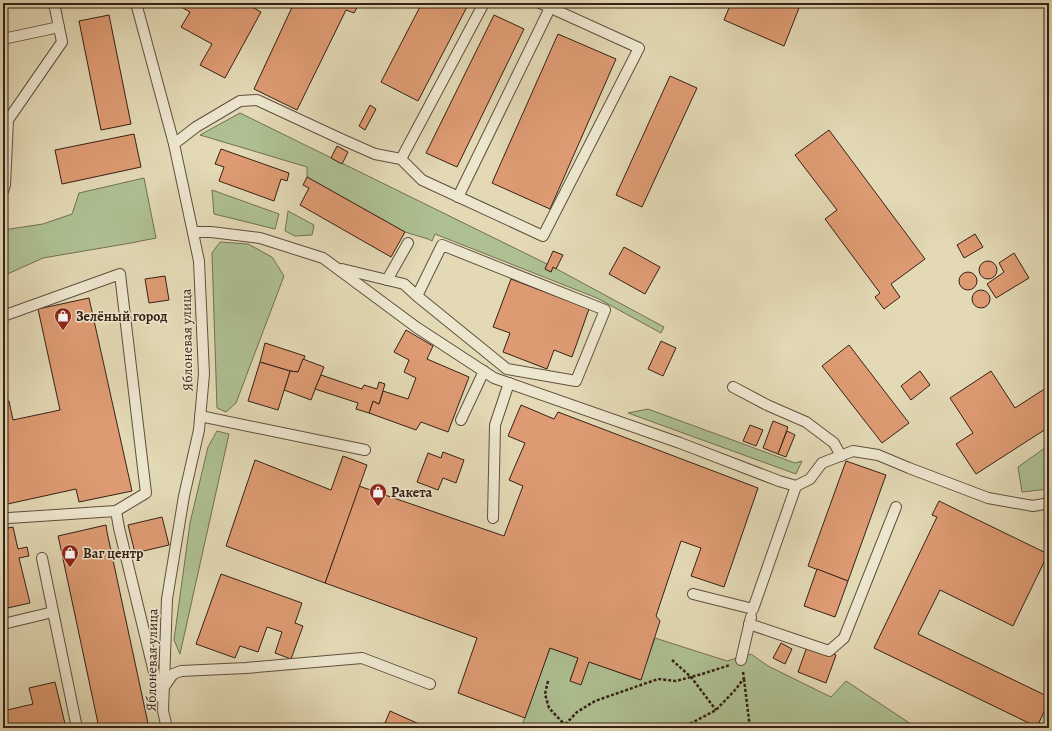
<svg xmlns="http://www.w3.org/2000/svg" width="1052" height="731" font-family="Alegreya,serif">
  <rect width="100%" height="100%" fill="#e3d9b5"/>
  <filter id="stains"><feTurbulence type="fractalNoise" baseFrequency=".005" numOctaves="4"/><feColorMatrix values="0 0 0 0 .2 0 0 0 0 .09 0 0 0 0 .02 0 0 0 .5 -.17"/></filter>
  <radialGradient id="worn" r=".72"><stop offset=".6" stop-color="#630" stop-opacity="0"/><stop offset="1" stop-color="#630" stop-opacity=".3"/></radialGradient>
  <!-- green -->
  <g fill="#aec092" stroke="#727054">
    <polygon points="240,113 547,264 545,269 551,272 553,267 664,327 661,333 597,298 435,234 432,241 428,239 405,232 307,177 307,167 200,135"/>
    <polygon points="144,178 156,238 131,243 43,258 3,276 3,230 43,224 72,214 79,193"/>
    <polygon points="212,190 279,214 275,229 214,214"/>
    <polygon points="288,211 314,225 312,235 295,236 285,231"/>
    <polygon points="220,242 248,244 272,257 284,276 236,403 226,412 217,408 212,253"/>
    <polygon points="648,409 795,463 802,461 796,474 628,413"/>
    <polygon points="217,431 229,434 180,654 174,640 190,523 208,447"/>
    <polygon points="1049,445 1049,489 1022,492 1018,467"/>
    <polygon points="655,638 727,661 751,654 768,666 831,697 846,681 917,728 521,728 550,648 578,658 570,680 580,684 589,662 640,680"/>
  </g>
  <!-- building -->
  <g fill="#de9b73" stroke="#362115">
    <polygon points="174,3 245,3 261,12 225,78 200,65 212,44 181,27 190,12"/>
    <polygon points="294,3 365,3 362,7 358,6 354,13 346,10 297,110 254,89"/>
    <polygon points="422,3 469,3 418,101 381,82"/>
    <polygon points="731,3 801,3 784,46 724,20"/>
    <polygon points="109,15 131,124 101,130 79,21"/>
    <polygon points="494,15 524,29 457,167 426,153"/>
    <polygon points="558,34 616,59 550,209 492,183"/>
    <polygon points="670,76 697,88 642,207 616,195"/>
    <polygon points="370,105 376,109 365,130 359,126"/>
    <polygon points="829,130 925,259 891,284 900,297 884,309 875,297 880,293 825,219 837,210 795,155"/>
    <polygon points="134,134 141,167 62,184 55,150"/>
    <polygon points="337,146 348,152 342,164 331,158"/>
    <polygon points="221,149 289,173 287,181 281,179 274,201 219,181 224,167 215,164"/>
    <polygon points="307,177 405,232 391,257 300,205 309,188 303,185"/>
    <polygon points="975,234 983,247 964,258 957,245"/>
    <polygon points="624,247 660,267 645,294 609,274"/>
    <polygon points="553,251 563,255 556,269 553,267 551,272 545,269"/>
    <polygon points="1014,253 1029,278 996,298 987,284 1004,272 999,263"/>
    <circle cx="988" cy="270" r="9"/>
    <circle cx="968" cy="281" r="9"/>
    <polygon points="165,276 169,300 149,303 145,279"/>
    <polygon points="511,279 589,309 572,357 554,350 547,369 503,352 510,333 493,327"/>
    <circle cx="981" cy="299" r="9"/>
    <polygon points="89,298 132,491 79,502 76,489 3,505 3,402 9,401 13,420 60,410 38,309"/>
    <polygon points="406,330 433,346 427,359 469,377 448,432 421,422 416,430 369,413 373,401 379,404 383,391 408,399 416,378 404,372 409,360 394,352"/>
    <polygon points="661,341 676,348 663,376 648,369"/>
    <polygon points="265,343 305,356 298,372 290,371 260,362"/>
    <polygon points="849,345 909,423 882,443 822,366"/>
    <polygon points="303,359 324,367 311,400 284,390 290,371 298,372"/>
    <polygon points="260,362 290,371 278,410 248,401"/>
    <polygon points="920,371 930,385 911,400 901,386"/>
    <polygon points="991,371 1015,408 1049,386 1049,427 976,474 956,444 973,433 950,398"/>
    <polygon points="321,375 362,389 364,385 377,389 379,382 385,384 379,404 373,401 369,413 356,409 358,403 315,389"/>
    <polygon points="521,405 554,419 558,412 758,488 724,587 691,576 701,548 681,541 656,616 660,621 641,680 589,662 581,685 570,681 578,658 550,648 525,718 458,693 477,638 325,583 359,486 504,536 523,486 509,480 525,443 508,436"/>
    <polygon points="773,421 788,427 778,454 763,448"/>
    <polygon points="750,425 763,430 756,446 743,441"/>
    <polygon points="787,431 795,435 786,457 778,454"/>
    <polygon points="443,452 464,460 456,483 443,478 438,490 417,482 428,453 441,458"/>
    <polygon points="343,456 367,465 325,583 226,546 255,460 331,490"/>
    <polygon points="846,461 886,475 848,581 808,566"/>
    <polygon points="939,501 1048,554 1013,626 940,590 918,634 1049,697 1049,701 1037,727 874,648 937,517 932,515"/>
    <polygon points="162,517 169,545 135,553 128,525"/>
    <polygon points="106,525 107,532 149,728 99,728 59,540 58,536"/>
    <polygon points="13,527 18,549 27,547 29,556 19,558 30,603 3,609 3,529"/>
    <polygon points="817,569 848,581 835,617 804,606"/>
    <polygon points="221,574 302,603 295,623 303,626 291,659 275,653 282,632 267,627 258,652 240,646 235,658 196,644"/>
    <polygon points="781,643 792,649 785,664 773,658"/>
    <polygon points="808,644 836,655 826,683 798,672"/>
    <polygon points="55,682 66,728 3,728 3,711 33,704 29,688"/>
    <polygon points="390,711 428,728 383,728"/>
  </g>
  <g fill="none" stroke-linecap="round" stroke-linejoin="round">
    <!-- lane casing -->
    <g stroke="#614f3d" stroke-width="12">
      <g id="lane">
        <polyline points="136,3 174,144 199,261 204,374 199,430 184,496 167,599 163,711 167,728"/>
        <polyline points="3,39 59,27"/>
        <polyline points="174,144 196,127 240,101 257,100 341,139 375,154 401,159 422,180 543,236 639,48 540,3"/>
        <polyline points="401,159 484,3"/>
        <polyline points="3,191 5,185 8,120 62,42 54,3"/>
        <polyline points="458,197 550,8"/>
        <polyline points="193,232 211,232 260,238 323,258 416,327 494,378 680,443 779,481 796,486 810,479 822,463 853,451 878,455 909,468 988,498 1033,506 1049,503"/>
        <polyline points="342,269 404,284 417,296 507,369 576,381 605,310 442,245 417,296"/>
        <polyline points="387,280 408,243"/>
        <polyline points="3,316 120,274 146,493 116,511 9,518 3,519"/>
        <polyline points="733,387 767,405 806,422 834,443 841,456"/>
        <polyline points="200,416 365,450"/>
        <polyline points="461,420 484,371"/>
        <polyline points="116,511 119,528 160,697"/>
        <polyline points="493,518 495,425 509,383"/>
        <polyline points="42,558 77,728"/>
        <polyline points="693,594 753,609 796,486"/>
        <polyline points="3,624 53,612"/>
        <polyline points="749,624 829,651 844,638 896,507"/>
        <polyline points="741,660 751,617"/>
        <polyline points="164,687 173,674 181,671 246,668 362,658 430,684"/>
        <polyline points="1049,728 1049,727"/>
      </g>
    </g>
    <!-- path -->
    <g stroke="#362115" stroke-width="2.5" stroke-dasharray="3 2" stroke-linecap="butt">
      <polyline points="672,660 691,677 716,710"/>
      <polyline points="744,679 750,728"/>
      <polyline points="548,681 545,694 549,708 565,725 566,728"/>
      <polyline points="562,728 577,712 595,701 658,679 676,681 702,674 730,665"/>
      <polyline points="681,728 686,726 716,710 736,689 744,678 743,672"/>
    </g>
    <!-- lane -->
    <use href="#lane" stroke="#ede6cf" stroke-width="10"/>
  </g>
  <!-- icons -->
  <defs>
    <g id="shop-pin" transform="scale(0.9)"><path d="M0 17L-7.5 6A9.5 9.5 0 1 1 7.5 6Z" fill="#8f2418" stroke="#ede6cf"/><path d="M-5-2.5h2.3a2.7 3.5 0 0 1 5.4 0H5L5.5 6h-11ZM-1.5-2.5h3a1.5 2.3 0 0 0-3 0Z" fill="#fff"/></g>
  </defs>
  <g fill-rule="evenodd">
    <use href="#shop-pin" x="63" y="316"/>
    <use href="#shop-pin" x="378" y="492"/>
    <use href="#shop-pin" x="70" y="553"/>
  </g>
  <g text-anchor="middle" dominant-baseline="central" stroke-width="3" stroke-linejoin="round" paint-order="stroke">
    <!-- poi labels -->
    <g font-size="14" font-weight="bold" fill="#362115" stroke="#ede6cf" text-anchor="start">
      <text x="76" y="316">Зелёный город</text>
      <text x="391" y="492">Ракета</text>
      <text x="83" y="553">Ваг центр</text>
    </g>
    <!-- street labels -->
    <g font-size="14" fill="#362115" stroke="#ede6cf">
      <text transform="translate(187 340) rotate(-91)">Яблоневая улица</text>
      <text transform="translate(152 660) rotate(-89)">Яблоневая улица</text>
    </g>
  </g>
  <!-- margin -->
  <rect width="1052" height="731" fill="none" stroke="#e3d9b5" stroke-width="16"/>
  <rect x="4" y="4" width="1044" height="723" fill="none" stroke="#362115" stroke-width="2"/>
  <rect x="8" y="8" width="1036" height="715" fill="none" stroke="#362115"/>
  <rect width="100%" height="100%" filter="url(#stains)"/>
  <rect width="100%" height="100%" fill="url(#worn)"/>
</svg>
